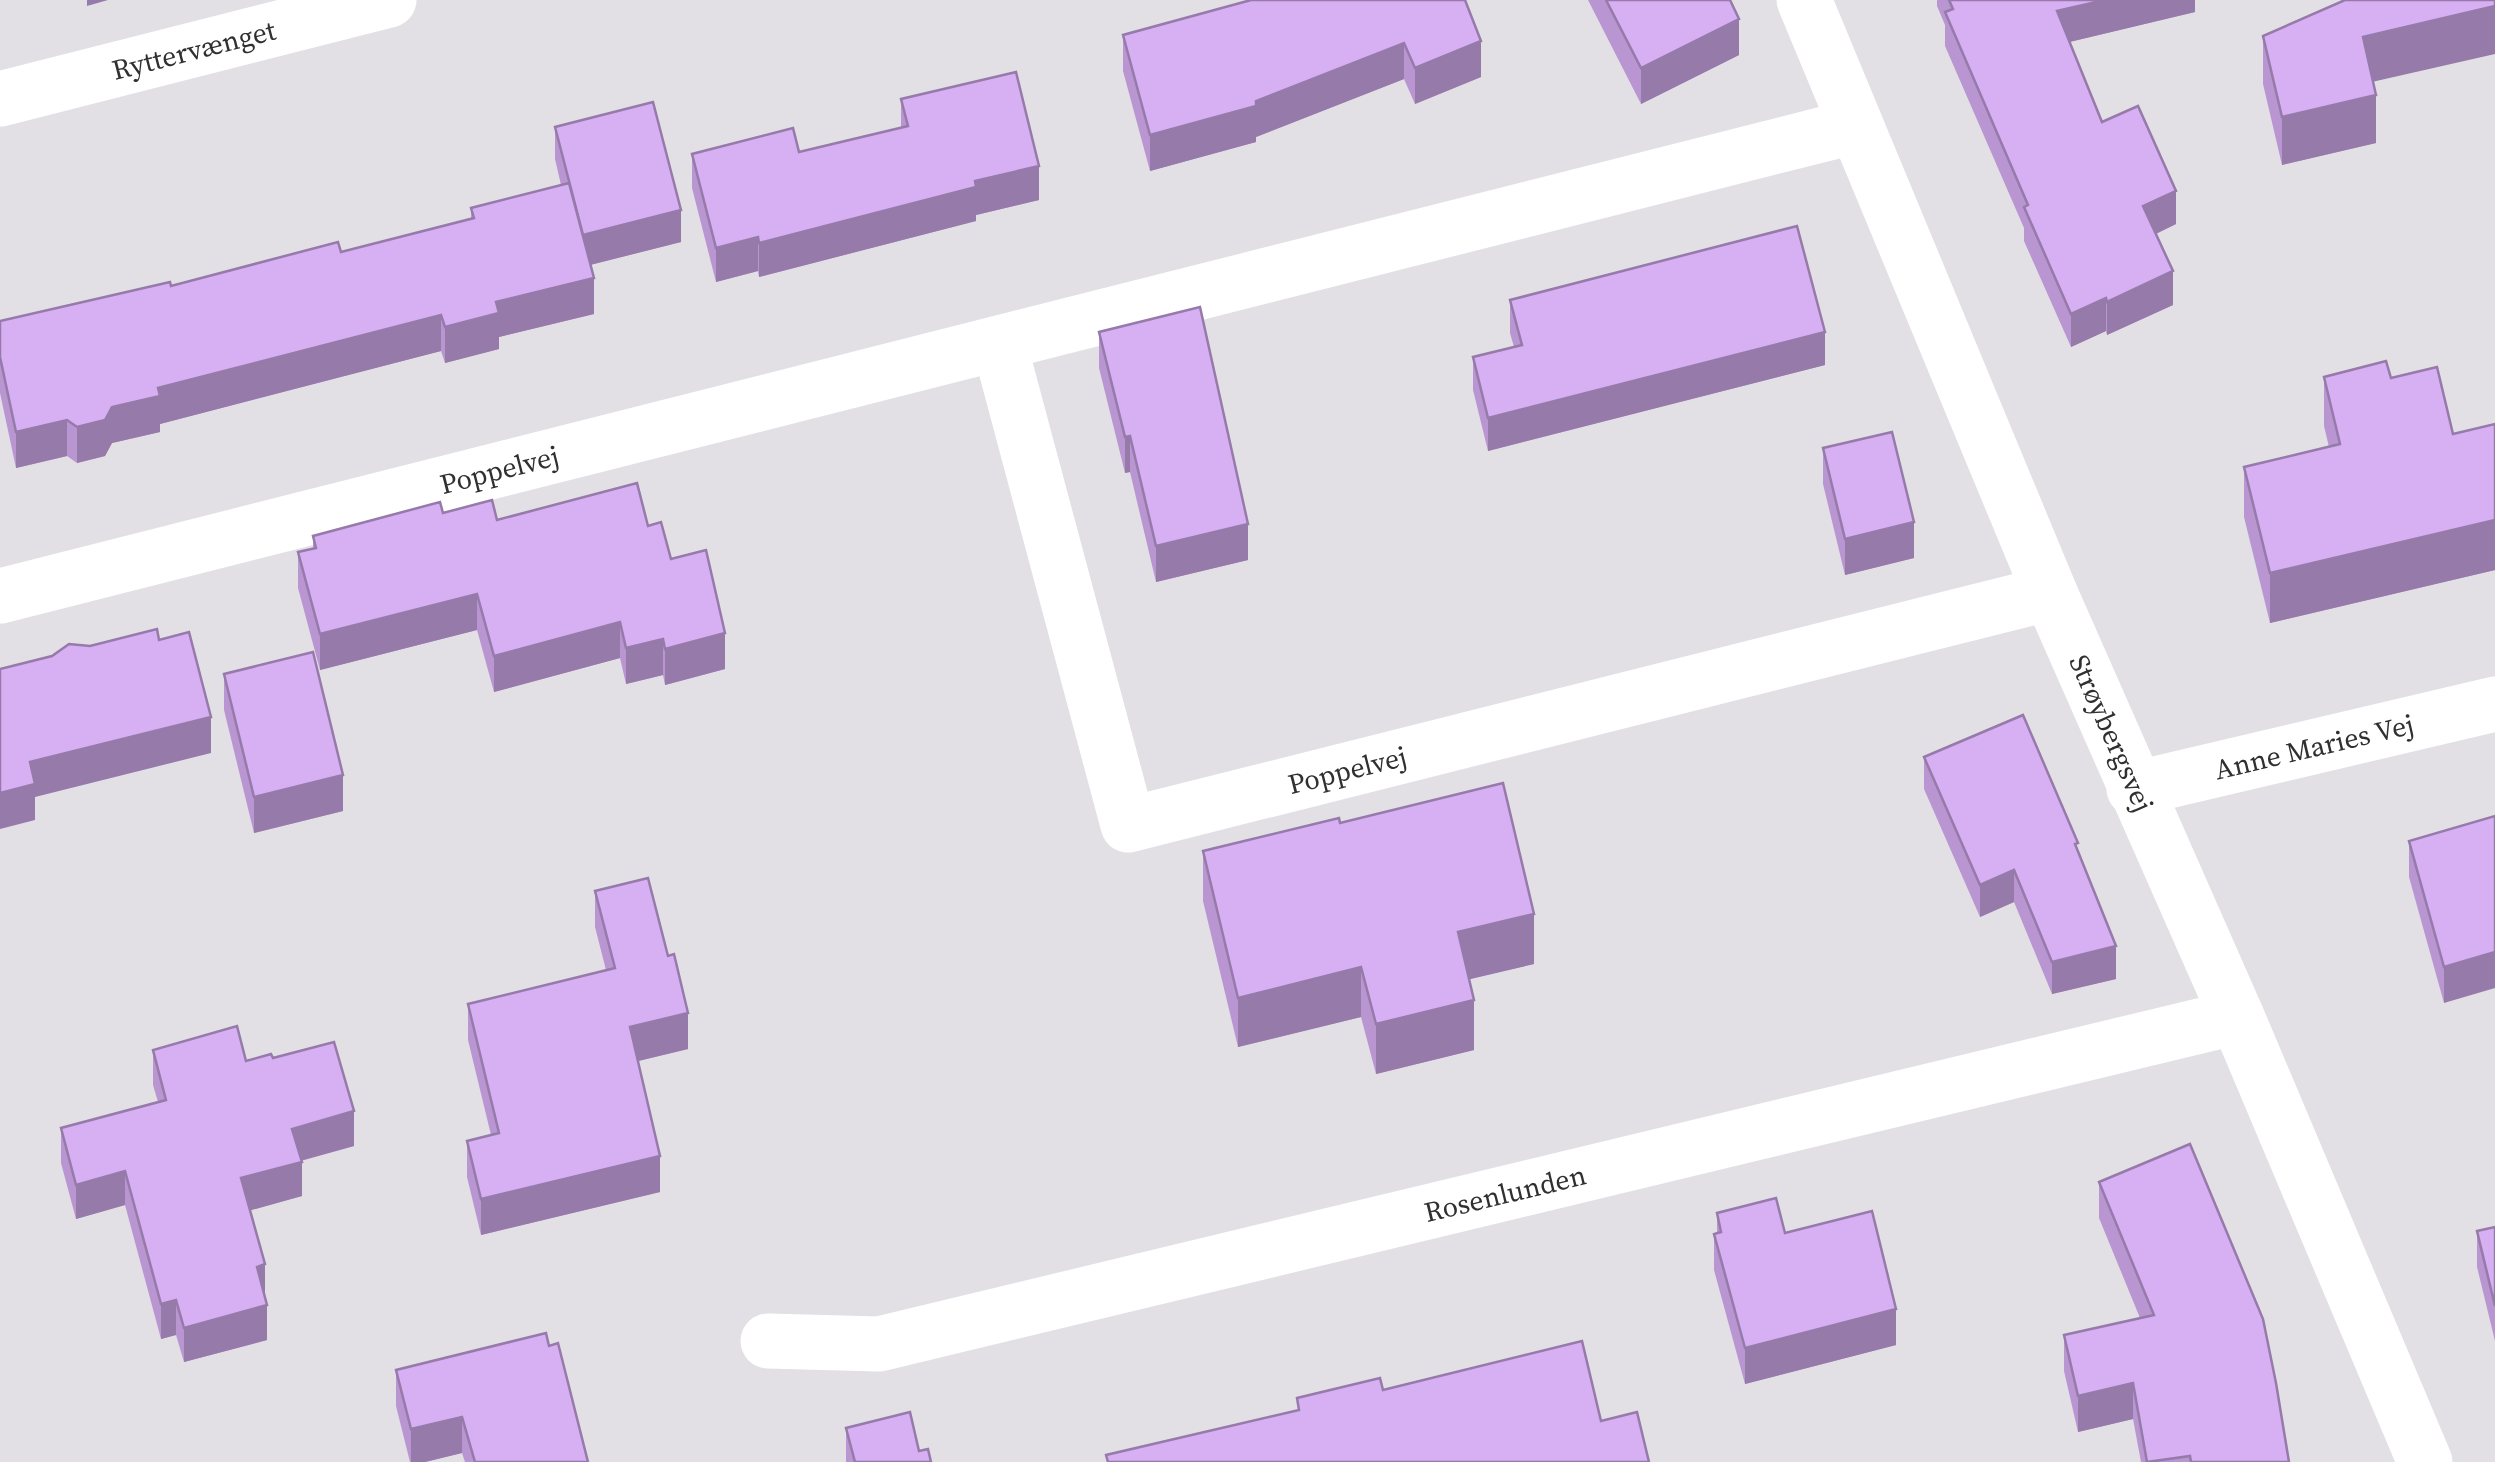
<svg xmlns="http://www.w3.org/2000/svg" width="2495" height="1462" font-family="'Source Serif 4',serif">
  <rect width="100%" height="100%" fill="#e3e0e5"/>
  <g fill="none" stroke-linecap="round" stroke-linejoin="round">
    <!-- minor -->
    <g stroke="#fff" stroke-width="55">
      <path id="s1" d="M0,99L389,0"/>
      <path id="s2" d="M999,343L1128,825L2050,593"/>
      <path id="s3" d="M0,596L1856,126"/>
      <path id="s4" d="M2134,789L2495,704"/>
      <path id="s5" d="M768,1341L879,1344L2237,1017"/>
    </g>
    <!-- tertiary -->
    <path stroke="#fff" stroke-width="55" id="s6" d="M1804,0L2050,593L2237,1017L2425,1462"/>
  </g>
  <!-- wall -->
  <g fill="#b996d1">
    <polygon points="1465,0 1481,77 1415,104 1404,79 1256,137 1256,142 1150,171 1123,71 1123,35"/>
    <polygon points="1588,0 1730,0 1739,55 1641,104"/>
    <polygon points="1937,0 2195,0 2195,12 2069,42 2102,122 2176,224 2156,234 2173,305 2107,335 2106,331 2071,347 2024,241 2024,228 1945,46 1945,25 1937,6"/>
    <polygon points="2263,36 2373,82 2376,143 2282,165 2263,84"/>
    <polygon points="901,99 1039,200 976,215 976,221 759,277 758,271 716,282 692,188 692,154 799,152 901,128"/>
    <polygon points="555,127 681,242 590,265 594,314 499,337 499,349 445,363 441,351 160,424 160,432 112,443 105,456 77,463 67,456 16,468 0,393 0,321 341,252 471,219 471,208 561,185 555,159"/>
    <polygon points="1510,300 1825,365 1488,451 1473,390 1473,357 1514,347 1510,333"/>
    <polygon points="1099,332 1248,560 1156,582 1130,472 1125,473 1099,368"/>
    <polygon points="2324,377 2391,378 2453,434 2495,424 2495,570 2270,623 2244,517 2244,467 2329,447 2324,426"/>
    <polygon points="1823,448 1914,558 1845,575 1823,484"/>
    <polygon points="443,513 497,520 648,526 671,559 725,669 665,685 663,675 626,684 620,658 494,692 477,630 320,670 298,588 298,552 313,548 313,536"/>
    <polygon points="224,674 343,811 254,833 224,710"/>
    <polygon points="1924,757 2078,852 2116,979 2052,994 2014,902 1980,917 1924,789"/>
    <polygon points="2495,816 2444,1003 2409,877 2409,841"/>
    <polygon points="1340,823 1534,964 1469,979 1474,1050 1376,1074 1361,1017 1238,1047 1203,901 1203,851"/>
    <polygon points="595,891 688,1049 638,1061 660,1192 481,1235 467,1177 467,1141 491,1135 468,1040 468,1004 606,970 595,927"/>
    <polygon points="153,1050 246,1061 273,1058 354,1146 301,1161 302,1196 250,1210 265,1297 267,1340 184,1362 176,1335 161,1339 125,1205 76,1219 61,1163 61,1128 158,1102 153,1085"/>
    <polygon points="2099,1182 2289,1462 2141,1462 2133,1419 2078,1432 2064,1371 2064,1335 2140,1318 2099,1218"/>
    <polygon points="1717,1213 1785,1233 1896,1345 1745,1384 1714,1270 1714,1234 1717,1233"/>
    <polygon points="2495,1227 2495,1341 2477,1267 2477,1231"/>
    <polygon points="549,1346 588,1462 465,1462 462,1453 425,1462 410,1462 396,1406 396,1370"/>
    <polygon points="846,1428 919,1451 931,1462 846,1462"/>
  </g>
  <!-- shaded-wall -->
  <g fill="#967aaa">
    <polygon points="87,0 108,0 87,6"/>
    <polygon points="2105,0 2195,0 2195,12 2057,45 2057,11"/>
    <polygon points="2495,6 2495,54 2363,84 2363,37"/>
    <polygon points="1739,19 1739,55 1641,104 1641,68"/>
    <polygon points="1481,41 1481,77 1415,104 1415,68"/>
    <polygon points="1404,43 1404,79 1256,137 1256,142 1150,171 1150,135 1256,101"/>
    <polygon points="2376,95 2376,143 2282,165 2282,117"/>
    <polygon points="1039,166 1039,200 976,215 976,221 759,277 759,243 975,181"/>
    <polygon points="2176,191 2176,224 2143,240 2143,206"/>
    <polygon points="681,210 681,242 582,267 582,235"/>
    <polygon points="758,237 758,271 716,282 716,248"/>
    <polygon points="2173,271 2173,305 2107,335 2107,302"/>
    <polygon points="594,278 594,314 499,337 499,349 445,363 445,327 496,302"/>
    <polygon points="2106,298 2106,331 2071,347 2071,314"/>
    <polygon points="441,315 441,351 160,424 160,432 112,443 105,456 77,463 77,427 112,407 158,388"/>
    <polygon points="1825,332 1825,365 1488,451 1488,418"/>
    <polygon points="67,420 67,456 16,468 16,432"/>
    <polygon points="1130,436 1130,472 1125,473 1125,437"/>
    <polygon points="2495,520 2495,570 2270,623 2270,573"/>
    <polygon points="1914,522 1914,558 1845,575 1845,539"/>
    <polygon points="1248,524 1248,560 1156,582 1156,546"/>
    <polygon points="477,594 477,630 320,670 320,634"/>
    <polygon points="620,622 620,658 494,692 494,656"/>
    <polygon points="725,633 725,669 665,685 665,649"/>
    <polygon points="663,639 663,675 626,684 626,648"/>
    <polygon points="211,717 211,753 35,797 35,820 0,829 0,793 30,762"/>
    <polygon points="343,775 343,811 254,833 254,797"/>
    <polygon points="2014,870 2014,902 1980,917 1980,885"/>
    <polygon points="1534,914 1534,964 1458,982 1458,932"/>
    <polygon points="2116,946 2116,979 2052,994 2052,962"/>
    <polygon points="2495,952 2495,988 2444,1003 2444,967"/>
    <polygon points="1361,967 1361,1017 1238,1047 1238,998"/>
    <polygon points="1474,1000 1474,1050 1376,1074 1376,1024"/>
    <polygon points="688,1013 688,1049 630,1063 630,1027"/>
    <polygon points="354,1111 354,1146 292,1163 292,1129"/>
    <polygon points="660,1156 660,1192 481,1235 481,1199"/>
    <polygon points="302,1162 302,1196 241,1213 241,1178"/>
    <polygon points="125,1171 125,1205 76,1219 76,1185"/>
    <polygon points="265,1264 265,1299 257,1267"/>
    <polygon points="176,1300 176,1335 161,1339 161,1304"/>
    <polygon points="267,1305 267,1340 184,1362 184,1328"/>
    <polygon points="1896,1309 1896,1345 1745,1384 1745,1348"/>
    <polygon points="2133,1383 2133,1419 2078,1432 2078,1396"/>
    <polygon points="462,1417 462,1453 425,1462 411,1462 411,1429"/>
  </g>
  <!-- building -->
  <g fill="#d7aff3" stroke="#967aaa" stroke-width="2.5">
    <polygon points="1251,0 1465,0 1481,41 1415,68 1404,43 1256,101 1256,106 1150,135 1123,35"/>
    <polygon points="1606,0 1730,0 1739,19 1641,68"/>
    <polygon points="1949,0 2105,0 2057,11 2102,122 2138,106 2176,191 2143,206 2173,271 2107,302 2106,298 2071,314 2024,207 2028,205 1945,12 1953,9"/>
    <polygon points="2345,0 2495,0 2495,6 2363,37 2376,95 2282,117 2263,36"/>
    <polygon points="1016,72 1039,166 975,181 976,187 759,243 758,237 716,248 692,154 793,128 799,152 908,126 901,99"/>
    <polygon points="653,102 681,210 583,235 555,127"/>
    <polygon points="569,183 594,278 496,302 499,313 445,327 441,315 158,388 160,396 112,407 105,420 77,427 67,420 16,432 0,357 0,321 170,282 171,286 338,242 341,252 474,218 471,208"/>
    <polygon points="1797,226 1825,332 1488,418 1473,357 1522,345 1510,300"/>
    <polygon points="1200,307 1248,524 1156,546 1130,436 1125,437 1099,332"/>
    <polygon points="2386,361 2391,378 2437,367 2453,434 2495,424 2495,520 2270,573 2244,467 2340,444 2324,377"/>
    <polygon points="1892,432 1914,522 1845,539 1823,448"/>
    <polygon points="637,483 648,526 661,522 671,559 706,550 725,633 665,649 663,639 626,648 620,622 494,656 477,594 320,634 298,552 316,548 313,536 440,502 443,513 492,500 497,520"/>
    <polygon points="157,629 159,640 189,632 211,717 30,762 35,784 0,793 0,669 52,656 69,644 90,646"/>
    <polygon points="313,652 343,775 254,797 224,674"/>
    <polygon points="2023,715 2078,843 2075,844 2116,946 2052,962 2014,870 1980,885 1924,757"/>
    <polygon points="1503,783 1534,914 1458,932 1474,1000 1376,1024 1361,967 1238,998 1203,851 1339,818 1340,823"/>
    <polygon points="2495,816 2495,952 2444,967 2409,841"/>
    <polygon points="648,878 668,956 674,954 688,1013 630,1027 660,1156 481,1199 467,1141 499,1133 468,1004 615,968 595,891"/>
    <polygon points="237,1026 246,1061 271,1054 273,1058 334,1042 354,1111 292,1129 302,1162 241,1178 265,1264 257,1267 267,1305 184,1328 176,1300 161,1304 125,1171 76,1185 61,1128 166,1100 153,1050"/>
    <polygon points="2190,1144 2263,1319 2276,1383 2289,1462 2191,1462 2190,1456 2147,1462 2133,1383 2078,1396 2064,1335 2154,1315 2099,1182"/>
    <polygon points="1776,1198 1785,1233 1872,1211 1896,1309 1745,1348 1714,1234 1721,1232 1717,1213"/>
    <polygon points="2495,1227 2495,1306 2477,1231"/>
    <polygon points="546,1333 549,1346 558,1343 588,1462 475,1462 462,1417 411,1429 396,1370"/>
    <polygon points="1582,1341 1601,1421 1637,1412 1649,1462 1108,1462 1106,1455 1299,1410 1297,1398 1380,1378 1383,1390"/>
    <polygon points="910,1412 919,1451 928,1449 931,1462 855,1462 846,1428"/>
  </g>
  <g text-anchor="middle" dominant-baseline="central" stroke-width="10" stroke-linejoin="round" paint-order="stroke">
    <!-- street labels -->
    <g font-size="28" fill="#313031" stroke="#f0eef2">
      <text stroke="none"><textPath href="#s1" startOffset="200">Ryttervænget</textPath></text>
      <text stroke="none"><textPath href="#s3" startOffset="515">Poppelvej</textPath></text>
      <text stroke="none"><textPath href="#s6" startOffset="795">Strøybergsvej</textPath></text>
      <text stroke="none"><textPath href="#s4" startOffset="185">Anne Maries Vej</textPath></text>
      <text stroke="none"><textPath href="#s2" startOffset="725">Poppelvej</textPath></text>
      <text stroke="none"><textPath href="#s5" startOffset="755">Rosenlunden</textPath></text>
    </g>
  </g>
</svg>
